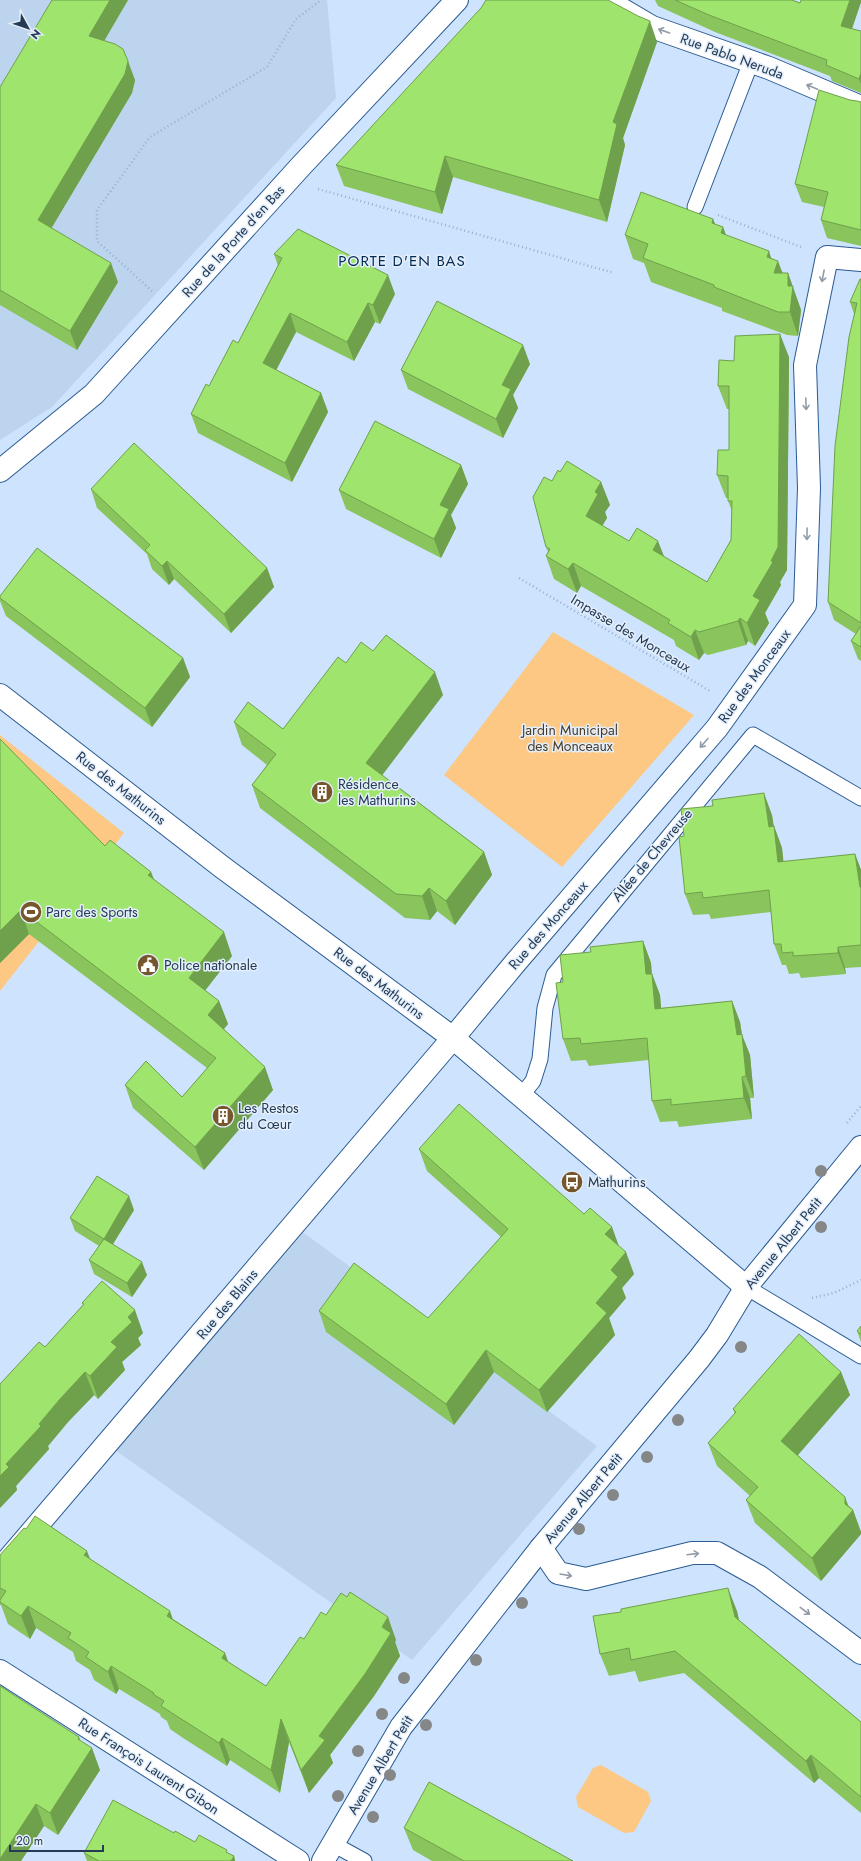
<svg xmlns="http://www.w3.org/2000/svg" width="861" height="1861" font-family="Jost,sans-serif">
  <rect width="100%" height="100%" fill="#cee3fd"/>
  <!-- built -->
  <g fill="#bdd4ef">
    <polygon points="0,0 327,0 336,98 52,407 0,440"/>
    <polygon points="301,1231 597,1446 412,1660 115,1450"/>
  </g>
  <!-- green -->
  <g fill="#fcc883">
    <polygon points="553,632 694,715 562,867 444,775"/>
    <polygon points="0,735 124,833 0,991"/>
    <polygon points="601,1765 648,1792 651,1801 634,1832 624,1833 578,1807 576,1797 593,1768"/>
  </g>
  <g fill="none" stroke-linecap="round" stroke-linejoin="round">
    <!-- lane casing -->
    <g stroke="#2a5b92" stroke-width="17">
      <g id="lane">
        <polyline points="695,207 751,62"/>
        <polyline points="521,1096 533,1081 540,1059 545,1008 554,975 753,735 861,798"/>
        <polyline points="746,1287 861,1356"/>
        <polyline points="333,1844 364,1861"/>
      </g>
    </g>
    <!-- street casing -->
    <g stroke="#2a5b92" stroke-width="24">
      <g id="street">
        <polyline points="606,0 652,27 769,68 861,107"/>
        <polyline points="0,471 94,394 301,166 457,0"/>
        <polyline points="0,695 222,867 453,1038 746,1287"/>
        <polyline points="541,1548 558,1573 586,1579 692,1553 717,1553 760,1577 861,1653"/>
        <polyline points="0,1569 453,1038 516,962 717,728 805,605 809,488 805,365 827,257 861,260"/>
        <polyline points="0,1671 298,1861"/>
      </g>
    </g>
    <!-- secondary casing -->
    <g stroke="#2a5b92" stroke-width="24">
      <polyline id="secondary" points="323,1861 401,1727 541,1548 699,1359 717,1335 746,1287 861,1147"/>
    </g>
    <!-- path -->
    <g stroke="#9bb0ca" stroke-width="2.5" stroke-dasharray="1 3" stroke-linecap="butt">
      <polyline points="318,189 614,273"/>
      <polyline points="718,215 801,247"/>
      <polyline points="152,291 97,241 97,210 150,137 267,67 296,19 321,0"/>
      <polyline points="519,578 710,691"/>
      <polyline points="847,1123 861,1106"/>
      <polyline points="812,1298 834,1293 861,1280"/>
    </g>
    <!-- lane -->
    <use href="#lane" stroke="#fff" stroke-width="15"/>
    <!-- street -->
    <use href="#street" stroke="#fff" stroke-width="22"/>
    <!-- secondary -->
    <use href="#secondary" stroke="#fff" stroke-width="22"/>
  </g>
  <!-- trees -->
  <g fill="#858686">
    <circle cx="821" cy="1171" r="6"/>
    <circle cx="821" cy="1227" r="6"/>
    <circle cx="741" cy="1347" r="6"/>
    <circle cx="678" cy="1420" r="6"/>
    <circle cx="647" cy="1457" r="6"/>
    <circle cx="613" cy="1495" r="6"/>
    <circle cx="579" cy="1529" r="6"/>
    <circle cx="522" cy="1603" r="6"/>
    <circle cx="476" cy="1660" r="6"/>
    <circle cx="404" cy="1678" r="6"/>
    <circle cx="382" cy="1714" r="6"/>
    <circle cx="426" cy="1725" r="6"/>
    <circle cx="358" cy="1751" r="6"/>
    <circle cx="390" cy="1775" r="6"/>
    <circle cx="338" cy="1796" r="6"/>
    <circle cx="373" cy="1817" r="6"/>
  </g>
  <!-- wall -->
  <g fill="#89c45d">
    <polygon points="128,0 104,40 135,80 132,93 51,228 118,282 77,350 0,305 0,87"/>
    <polygon points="655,0 792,0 800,3 861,2 852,29 861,31 861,93 832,81 830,76 715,32 658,6"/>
    <polygon points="657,42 623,138 625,145 607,222 453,177 442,214 344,186 336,165"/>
    <polygon points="850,100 861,102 861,246 827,238 821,220 824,207 802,202 795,184"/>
    <polygon points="713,219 715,224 723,227 726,235 771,258 783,273 788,273 801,310 798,336 787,335 722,311 722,308 651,282 644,263 633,259 625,235"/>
    <polygon points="274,254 395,294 380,324 375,322 354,361 296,332 276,370 321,393 328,412 292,482 198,433 191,414 238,343 278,266"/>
    <polygon points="861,279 861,661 858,659 851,641 856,634 834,620 828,602 854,314 850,302"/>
    <polygon points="789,357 787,570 780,582 781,585 765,613 769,623 755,646 748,641 746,645 708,655 704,653 699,660 676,646 674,640 581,586 577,593 554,579 546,556 548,552 546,547 552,481 560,472 601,482 610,505 605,512 607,518 602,526 629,541 664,557 707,582 731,540 732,511 728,501 728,498 726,498 717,475 729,450 729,409 727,409 718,386 734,361"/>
    <polygon points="530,364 513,395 518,408 503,438 408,389 401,370"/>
    <polygon points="461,465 468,484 451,515 456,528 441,558 346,509 339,490"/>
    <polygon points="91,489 267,568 274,587 231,633 174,579 169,585 152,569 147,554 97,508"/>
    <polygon points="0,596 183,658 190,677 152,727 6,616 0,601"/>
    <polygon points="373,651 443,695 382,775 484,852 492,875 455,925 437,911 430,920 405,918 260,808 252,785 267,765 242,745 234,722 283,729"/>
    <polygon points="0,739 105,846 151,872 154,879 232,956 205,990 219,1001 228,1024 224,1029 273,1090 204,1170 133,1108 125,1085 182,1097 207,1068 29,934 0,963"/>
    <polygon points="772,815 774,826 782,848 783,862 855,854 861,870 861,967 845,968 846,974 801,978 799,973 789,974 786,965 782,965 774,944 771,912 711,919 709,914 693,915 685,894"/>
    <polygon points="643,941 651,963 652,974 660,995 661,1008 732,1001 740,1022 742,1035 750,1055 754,1098 750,1098 752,1119 679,1127 677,1121 660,1122 652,1101 649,1060 589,1066 586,1060 571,1061 563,1039 591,952"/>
    <polygon points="419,1149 618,1245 634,1274 622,1288 626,1298 609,1318 615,1335 547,1412 494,1372 454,1425 326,1332 319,1311 428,1318 501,1237 427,1171"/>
    <polygon points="134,1210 113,1244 147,1275 132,1297 94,1274 89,1260 99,1246 75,1231 70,1218"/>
    <polygon points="82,1303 143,1333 138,1338 141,1345 122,1362 125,1370 98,1399 94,1395 68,1422 48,1446 49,1449 16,1486 17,1490 0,1508 45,1347 83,1305"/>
    <polygon points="861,1326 861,1342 857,1331"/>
    <polygon points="841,1372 850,1395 798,1455 853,1510 861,1532 861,1534 821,1581 755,1523 746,1500 750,1496 717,1466 708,1443 735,1414 733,1409"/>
    <polygon points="0,1555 90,1559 173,1619 225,1653 228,1662 266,1686 304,1639 326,1615 396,1640 395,1642 400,1656 374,1696 330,1755 333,1763 309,1793 289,1742 280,1793 230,1760 227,1766 183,1738 170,1729 167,1721 161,1717 160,1714 119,1689 116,1694 94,1680 90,1670 76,1661 73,1652 36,1628 30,1639 8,1624 1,1605 0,1605"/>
    <polygon points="737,1611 739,1620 861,1722 861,1813 819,1778 814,1783 684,1673 639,1682 635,1671 609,1676 600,1654"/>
    <polygon points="0,1686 81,1741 100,1770 58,1835 44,1826 21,1861 0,1861"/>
    <polygon points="404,1828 573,1861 432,1861 413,1850"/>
    <polygon points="174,1833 195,1842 228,1853 234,1856 235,1861 87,1861 84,1853"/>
  </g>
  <!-- shaded-wall -->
  <g fill="#6fa04c">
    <polygon points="110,0 128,0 96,55 89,36"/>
    <polygon points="850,0 861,0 861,2 847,43 841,26"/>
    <polygon points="650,21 657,42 623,138 625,145 607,222 599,200 613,122"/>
    <polygon points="128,61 135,80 132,93 45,239 38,220"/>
    <polygon points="861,73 861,84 859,79"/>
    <polygon points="445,156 453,177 442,214 435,192"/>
    <polygon points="713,219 722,242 712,223"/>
    <polygon points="723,227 731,250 721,233"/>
    <polygon points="769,251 775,270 778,261 787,285 783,296 767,257"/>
    <polygon points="111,263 118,282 77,350 70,331"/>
    <polygon points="788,273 801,310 798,336 790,312 788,286"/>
    <polygon points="388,275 395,294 380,324 373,305"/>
    <polygon points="368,303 375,322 354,361 347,342"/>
    <polygon points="290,313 296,332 270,382 263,363"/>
    <polygon points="780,334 789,357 787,570 780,582 781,585 765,613 769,623 755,646 747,623 753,596 771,561"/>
    <polygon points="523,345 530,364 513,395 518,408 503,438 496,419 502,385"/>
    <polygon points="321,393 328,412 292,482 285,463"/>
    <polygon points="461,465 468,484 451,515 456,528 441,558 434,539 440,505"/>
    <polygon points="601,482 610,505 605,512 607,518 594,539 586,516 595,492"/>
    <polygon points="658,541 667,564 653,550"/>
    <polygon points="167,561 174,579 169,585 162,566"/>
    <polygon points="573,563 581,586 577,593 568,569"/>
    <polygon points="267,568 274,587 231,633 224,614"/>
    <polygon points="740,618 748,641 746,645 738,621"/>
    <polygon points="695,630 704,653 699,660 691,637"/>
    <polygon points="183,658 190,677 152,727 145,708"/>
    <polygon points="435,672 443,695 374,786 366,763"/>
    <polygon points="764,793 772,815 776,847 774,826 782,848 786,884 778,862 769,827"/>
    <polygon points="484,852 492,875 455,925 446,901"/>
    <polygon points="855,854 861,870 861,889 860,887"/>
    <polygon points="151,872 159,895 148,875"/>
    <polygon points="429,888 437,911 430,920 422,896"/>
    <polygon points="21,910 29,934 0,963 0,931"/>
    <polygon points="224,932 232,956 197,1001 189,978"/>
    <polygon points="643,941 651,963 652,979 652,974 660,995 663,1031 655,1009 646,974"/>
    <polygon points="838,947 845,968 846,974 838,953"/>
    <polygon points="219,1001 228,1024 216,1038 208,1015"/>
    <polygon points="732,1001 740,1022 742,1035 750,1055 754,1098 746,1076 737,1035"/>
    <polygon points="265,1067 273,1090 204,1170 195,1147"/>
    <polygon points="742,1077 750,1098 752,1119 744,1098"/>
    <polygon points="129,1196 134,1210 108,1252 104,1239"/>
    <polygon points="612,1227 620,1249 605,1234"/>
    <polygon points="626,1252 634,1274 622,1288 626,1298 609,1318 615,1335 547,1412 539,1390 596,1303 611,1270"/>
    <polygon points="142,1262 147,1275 132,1297 127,1283"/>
    <polygon points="135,1310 143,1333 138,1338 141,1345 122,1362 125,1370 98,1399 90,1376 128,1317"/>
    <polygon points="486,1350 494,1372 454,1425 446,1404"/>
    <polygon points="85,1372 94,1395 68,1422 48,1446 49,1449 16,1486 17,1490 0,1508 0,1476 6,1464 60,1399"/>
    <polygon points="841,1372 850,1395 790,1464 781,1441"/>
    <polygon points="845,1497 851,1513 853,1510 861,1532 861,1534 821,1581 812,1558 845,1504"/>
    <polygon points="87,1551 96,1574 84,1555"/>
    <polygon points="728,1588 737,1611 743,1639 735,1617"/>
    <polygon points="28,1606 36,1628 30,1639 21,1616"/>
    <polygon points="170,1611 178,1634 167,1616"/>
    <polygon points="388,1617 396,1640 395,1642 400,1656 374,1696 330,1755 333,1763 309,1793 301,1770 319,1736 382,1627"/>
    <polygon points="225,1653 233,1676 222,1658"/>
    <polygon points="111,1666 119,1689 116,1694 108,1672"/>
    <polygon points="281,1719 289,1742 280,1793 271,1770"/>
    <polygon points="79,1737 86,1756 92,1748 100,1770 58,1835 50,1813"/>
    <polygon points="222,1738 230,1760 227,1766 219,1743"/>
    <polygon points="811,1755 819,1778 814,1783 806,1761"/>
    <polygon points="36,1804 44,1826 21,1861 0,1861 0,1859"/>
    <polygon points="234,1856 235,1861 231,1861"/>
  </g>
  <!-- building -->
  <g fill="#9fe46c" stroke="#6fa04c">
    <polygon points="52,0 110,0 89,36 115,44 123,49 128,61 125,74 38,220 111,263 70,331 0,290 0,87"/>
    <polygon points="486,0 608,0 638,16 650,21 613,122 617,124 599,200 445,156 435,192 336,165 481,8"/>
    <polygon points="675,0 792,0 800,3 801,0 850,0 841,26 861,31 861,73 859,79 826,65 827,60 709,15"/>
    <polygon points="819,90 850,100 857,101 861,102 861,230 821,220 828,192 795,184"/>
    <polygon points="641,192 713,219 712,223 723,227 721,233 769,251 767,257 778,261 774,273 788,273 788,286 793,286 790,312 778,312 714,287 714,285 643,258 648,244 625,235"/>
    <polygon points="298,229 388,275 373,305 368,303 347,342 290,313 263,363 321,393 285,463 191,414 206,384 209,386 233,340 238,343 282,258 274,254"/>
    <polygon points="860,279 861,279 861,623 828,602 835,446 849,337 857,303 850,302"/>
    <polygon points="437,301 523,345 502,385 511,389 496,419 401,370"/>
    <polygon points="780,334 778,547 771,561 773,562 753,596 760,600 747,623 740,618 738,621 699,632 695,630 691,637 668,623 670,620 573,563 568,569 546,556 550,549 546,547 533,497 544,477 552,481 558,470 560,472 567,461 601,482 595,492 598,494 586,516 629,541 637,528 658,541 653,550 707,582 731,540 732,501 728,501 728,476 717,475 718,450 729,450 729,386 718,386 719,360 734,361 735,336"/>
    <polygon points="375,421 461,465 440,505 449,509 434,539 339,490"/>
    <polygon points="134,443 267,568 224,614 167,561 162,566 145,550 150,545 91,489"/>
    <polygon points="37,548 183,658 145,708 0,598 0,596"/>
    <polygon points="861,626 861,647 851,641"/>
    <polygon points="386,635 435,672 366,763 484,852 446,901 429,888 422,896 396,894 252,785 276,754 234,722 248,702 283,729 338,657 346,663 361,642 373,651"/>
    <polygon points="0,739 105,846 110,840 151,872 148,875 224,932 189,978 219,1001 208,1015 265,1067 195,1147 125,1085 146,1061 182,1097 216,1058 21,910 0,931"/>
    <polygon points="764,793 769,827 774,826 778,862 855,854 860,887 861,887 861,945 838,947 838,953 793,956 793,952 782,953 781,944 774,944 769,890 703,898 702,892 685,894 679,837 684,836 681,809 713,806 712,800"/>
    <polygon points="643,941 646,974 652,974 655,1009 732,1001 737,1035 742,1034 746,1076 742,1077 744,1098 671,1105 671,1099 652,1101 647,1038 581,1044 580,1038 563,1039 556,983 563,982 560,955 591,952 590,947"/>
    <polygon points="459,1104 584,1214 590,1208 612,1227 605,1234 626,1252 611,1270 618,1277 596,1303 607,1313 539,1390 486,1350 446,1404 319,1311 354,1263 428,1318 508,1229 419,1149"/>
    <polygon points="97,1176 129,1196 104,1239 70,1218"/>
    <polygon points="104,1239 142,1262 127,1283 89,1260"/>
    <polygon points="102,1281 135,1310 128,1317 132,1322 111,1342 117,1347 90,1376 85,1372 60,1399 39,1424 41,1426 6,1464 9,1467 0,1476 0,1384 39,1342 45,1347 84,1304 82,1303"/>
    <polygon points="861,1326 861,1334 857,1331"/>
    <polygon points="799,1334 841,1372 781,1441 845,1497 845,1504 853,1510 812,1558 746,1500 758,1487 708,1443 736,1412 733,1409"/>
    <polygon points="35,1516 87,1551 84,1555 170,1611 167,1616 225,1653 222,1658 266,1686 300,1637 304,1639 321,1612 326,1615 341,1593 347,1597 350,1592 388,1617 382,1627 391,1633 365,1674 319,1736 325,1740 301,1770 281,1719 271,1770 222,1738 219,1743 175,1715 161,1706 164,1701 153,1694 154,1693 111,1666 108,1672 86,1657 89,1652 68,1638 71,1633 28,1606 21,1616 0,1602 0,1600 6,1591 0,1588 0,1555 24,1528 26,1529"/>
    <polygon points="728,1588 735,1617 861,1722 861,1797 811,1755 806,1761 675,1651 631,1660 629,1648 600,1654 593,1616 621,1612 621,1609"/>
    <polygon points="0,1686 79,1737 78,1739 92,1748 50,1813 36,1804 0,1859"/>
    <polygon points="429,1782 573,1861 464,1861 404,1828"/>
    <polygon points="113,1800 174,1833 175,1831 195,1842 199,1835 227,1850 226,1852 234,1856 231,1861 99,1861 84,1853"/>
  </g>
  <!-- one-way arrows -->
  <defs><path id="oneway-shaft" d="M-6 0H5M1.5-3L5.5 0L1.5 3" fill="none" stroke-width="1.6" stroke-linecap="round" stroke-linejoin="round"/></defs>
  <g stroke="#929ca9">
    <use href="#oneway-shaft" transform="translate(664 31) rotate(-161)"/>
    <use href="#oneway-shaft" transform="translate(812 87) rotate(-157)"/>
    <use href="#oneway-shaft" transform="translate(823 276) rotate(101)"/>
    <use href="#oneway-shaft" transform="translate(806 404) rotate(88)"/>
    <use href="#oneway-shaft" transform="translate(807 534) rotate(91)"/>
    <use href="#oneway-shaft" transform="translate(704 743) rotate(131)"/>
    <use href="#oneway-shaft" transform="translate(693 1554) rotate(-7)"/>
    <use href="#oneway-shaft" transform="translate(566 1575) rotate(10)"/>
    <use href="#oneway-shaft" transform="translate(805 1611) rotate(37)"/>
  </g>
  <!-- icons -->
  <defs>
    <g id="building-disc" transform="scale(1.15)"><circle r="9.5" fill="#76572c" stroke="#e4effc"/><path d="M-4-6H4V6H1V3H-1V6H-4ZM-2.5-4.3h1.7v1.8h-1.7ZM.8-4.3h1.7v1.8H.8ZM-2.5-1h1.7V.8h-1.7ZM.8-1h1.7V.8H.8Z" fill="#fff"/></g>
    <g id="stadium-disc" transform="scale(1.15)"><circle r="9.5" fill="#76572c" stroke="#e4effc"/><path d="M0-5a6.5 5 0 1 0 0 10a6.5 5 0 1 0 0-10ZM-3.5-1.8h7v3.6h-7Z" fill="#fff"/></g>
    <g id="civic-disc" transform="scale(1.15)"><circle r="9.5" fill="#76572c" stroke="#e4effc"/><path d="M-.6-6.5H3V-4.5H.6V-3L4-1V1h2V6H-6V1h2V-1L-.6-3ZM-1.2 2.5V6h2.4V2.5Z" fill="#fff"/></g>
    <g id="bus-disc" transform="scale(1.15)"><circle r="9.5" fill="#76572c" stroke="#e4effc"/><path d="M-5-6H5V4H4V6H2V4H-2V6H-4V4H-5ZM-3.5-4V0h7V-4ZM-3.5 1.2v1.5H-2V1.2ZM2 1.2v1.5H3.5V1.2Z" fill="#fff"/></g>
  </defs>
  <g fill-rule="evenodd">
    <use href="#building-disc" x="322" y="792"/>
    <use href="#stadium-disc" x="31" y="912"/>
    <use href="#civic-disc" x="148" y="965"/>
    <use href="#building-disc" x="223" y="1116"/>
    <use href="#bus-disc" x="572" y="1182"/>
  </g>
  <g text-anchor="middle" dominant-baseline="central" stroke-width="3" stroke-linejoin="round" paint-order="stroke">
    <!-- street labels -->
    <g font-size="14" fill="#253a53" stroke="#e4effc">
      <text transform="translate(732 56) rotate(20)">Rue Pablo Neruda</text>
      <text transform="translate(233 241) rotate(-48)">Rue de la Porte d'en Bas</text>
      <text transform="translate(631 633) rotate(31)">Impasse des Monceaux</text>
      <text transform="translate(754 676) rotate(-54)">Rue des Monceaux</text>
      <text transform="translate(121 788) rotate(38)">Rue des Mathurins</text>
      <text transform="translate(652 855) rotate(-50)">Allée de Chevreuse</text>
      <text transform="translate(548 925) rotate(-49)">Rue des Monceaux</text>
      <text transform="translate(379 983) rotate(37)">Rue des Mathurins</text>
      <text transform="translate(783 1243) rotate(-51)">Avenue Albert Petit</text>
      <text transform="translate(227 1304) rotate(-50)">Rue des Blains</text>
      <text transform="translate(583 1498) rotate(-50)">Avenue Albert Petit</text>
      <text transform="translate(380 1765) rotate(-59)">Avenue Albert Petit</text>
      <text transform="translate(149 1766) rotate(33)">Rue François Laurent Gibon</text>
    </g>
    <!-- park labels -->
    <g font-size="14" fill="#4a3a25" stroke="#e4effc">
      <text x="570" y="730">Jardin Municipal<tspan x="570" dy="16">des Monceaux</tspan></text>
    </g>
    <!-- poi labels -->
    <g font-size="14" fill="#253a53" stroke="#e4effc" text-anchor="start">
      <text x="338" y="784">Résidence<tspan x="338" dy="16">les Mathurins</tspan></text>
      <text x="46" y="912">Parc des Sports</text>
      <text x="164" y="965">Police nationale</text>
      <text x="238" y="1108">Les Restos<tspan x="238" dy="16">du Cœur</tspan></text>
      <text x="588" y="1182">Mathurins</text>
    </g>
    <!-- neighbourhood labels -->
    <g font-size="15" letter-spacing="1" fill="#032a51" stroke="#e4effc">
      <text x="402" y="261">PORTE D'EN BAS</text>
    </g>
  </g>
  <!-- north arrow -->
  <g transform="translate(28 28) rotate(130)" stroke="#e4effc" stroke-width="3" paint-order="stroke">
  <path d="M0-3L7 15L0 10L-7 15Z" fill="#253a53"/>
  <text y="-6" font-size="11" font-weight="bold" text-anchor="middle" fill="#253a53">N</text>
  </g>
  <!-- scale -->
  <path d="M10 1845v6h93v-6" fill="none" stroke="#253a53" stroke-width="2"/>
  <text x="16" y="1845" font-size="12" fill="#253a53" stroke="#e4effc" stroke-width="3" paint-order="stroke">20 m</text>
</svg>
